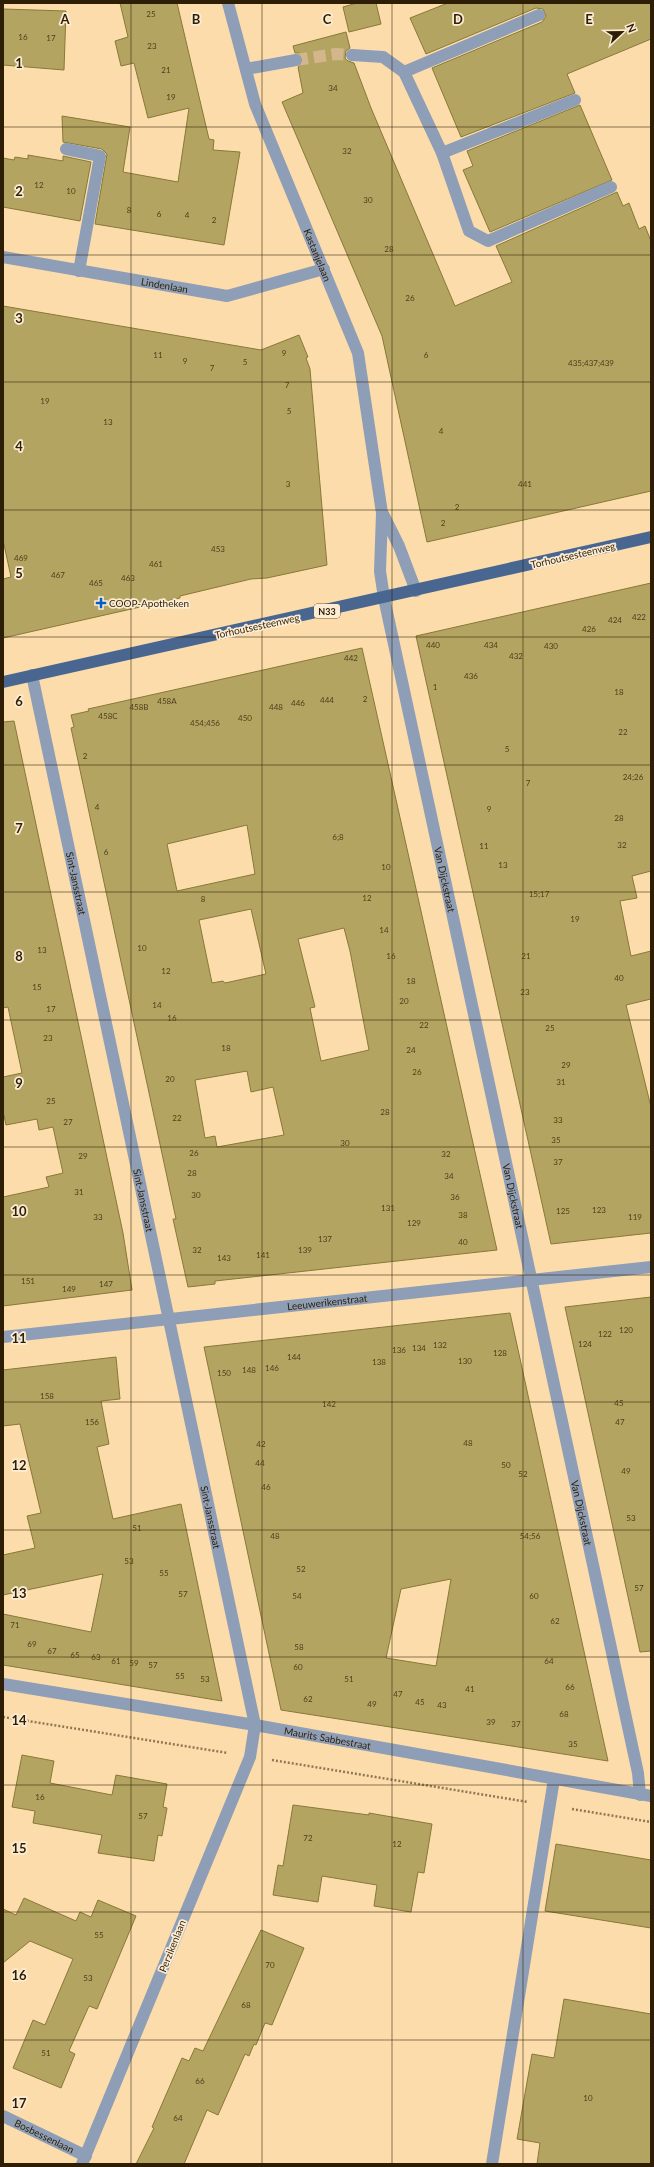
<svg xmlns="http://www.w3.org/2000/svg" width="654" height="2167" font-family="Lato,sans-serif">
  <rect width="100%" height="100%" fill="#fddcac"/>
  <!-- building -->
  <g fill="#b4a461" stroke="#887936" fill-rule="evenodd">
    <polygon points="120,3 177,3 209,139 214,140 213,150 240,152 224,245 95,224 107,154 102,149 63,142 62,116 130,127 123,172 178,182 189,108 148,118 134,63 121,66 115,41 128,37"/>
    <polygon points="357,3 376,3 381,24 349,32 343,7"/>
    <polygon points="448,3 651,3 651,39 567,74 575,93 461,137 432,68 542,22 546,16 543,9 536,8 426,54 410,18"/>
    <polygon points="3,9 66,11 64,70 3,65"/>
    <polygon points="346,32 350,48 346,51 345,58 348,61 354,63 371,108 455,306 512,282 496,246 617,192 623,206 629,203 639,229 645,226 651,241 651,491 427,542 382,336 282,102 303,93 298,67 303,63 303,58 299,53 295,53 293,46"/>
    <polygon points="580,105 612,180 490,232 463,170 473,166 467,151"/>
    <polygon points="28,155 63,161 63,156 91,162 80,221 3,207 3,158 14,160 15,157 28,159"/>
    <polygon points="3,306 261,350 299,335 308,357 306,358 310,369 327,565 267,578 251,579 180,596 180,598 3,638 3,579 11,577 3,540"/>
    <polygon points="651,583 651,871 632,876 637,898 620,901 631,956 651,951 651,999 626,1005 651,1107 651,1233 551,1244 416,636"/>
    <path d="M362,648L497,1250L215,1281V1284L188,1287L173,1219H176L71,728L74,727L71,715L89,711L88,709ZM247,825L255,874L177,891L167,844ZM251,909L266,974L225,983L223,981L212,983L199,920ZM344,928L350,951L369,1050L321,1061L310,1008L315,1007L298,939ZM247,1071L251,1092L273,1087L284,1135L217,1147L215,1136L205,1138L195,1080Z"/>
    <polygon points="14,721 123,1233 132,1290 3,1306 3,1197 49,1187 46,1177 63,1173 53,1127 39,1130 37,1119 6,1125 3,1111 3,1077 22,1073 8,1007 3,1008 3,722"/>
    <polygon points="651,1297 651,1651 640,1652 565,1307"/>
    <path d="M510,1313L608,1761L281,1710L204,1347ZM451,1579L436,1666L386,1658L401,1589Z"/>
    <polygon points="116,1357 120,1399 101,1401 109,1444 97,1447 113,1519 181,1504 222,1701 3,1665 3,1614 91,1632 103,1574 3,1595 3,1555 35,1548 27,1516 41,1513 20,1424 3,1426 3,1370"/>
    <polygon points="22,1755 54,1761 50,1783 112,1795 116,1775 167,1784 163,1807 167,1808 162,1836 158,1835 154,1861 98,1853 102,1835 33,1823 35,1811 12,1807"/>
    <polygon points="293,1805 369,1815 369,1813 432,1824 424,1873 418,1872 411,1912 374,1906 377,1885 322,1876 318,1902 273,1895 278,1865 283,1866"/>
    <polygon points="556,1844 651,1860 651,1928 545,1911"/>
    <polygon points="24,1898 76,1921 80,1912 91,1917 98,1900 136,1916 97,2009 89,2006 69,2051 75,2054 61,2088 13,2068 33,2020 45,2025 73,1959 30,1941 3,1963 3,1909 16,1915"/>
    <polygon points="261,1930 304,1948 272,2025 265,2023 256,2045 254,2044 249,2056 245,2054 218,2115 207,2110 184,2164 136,2164 154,2128 152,2127 182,2058 189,2061 195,2048 203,2051"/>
    <polygon points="564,1999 651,2014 651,2164 537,2164 540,2143 517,2139 532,2054 554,2058"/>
  </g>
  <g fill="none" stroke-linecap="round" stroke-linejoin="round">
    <!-- minor-tunnel -->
    <polyline stroke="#d3b68b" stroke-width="12" stroke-dasharray="12 6" stroke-linecap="butt" points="296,60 336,54 352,55"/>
    <!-- path -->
    <g stroke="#907854" stroke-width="2.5" stroke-dasharray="2 2" stroke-linecap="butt">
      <polyline points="3,1717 228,1753"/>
      <polyline points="272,1760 528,1802"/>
      <polyline points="572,1809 651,1822"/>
    </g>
    <!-- minor -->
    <g stroke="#8e9eb6" stroke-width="12">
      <path id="s1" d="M228,3L255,104L358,353L382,513L380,571L384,598L638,1773L640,1795"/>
      <polyline points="352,55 383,57 404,72 442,153 469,231 488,241 611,187"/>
      <polyline points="246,69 296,60"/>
      <polyline points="404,72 539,15"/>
      <polyline points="66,149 100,156 79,271"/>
      <polyline points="442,153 575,100"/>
      <path id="s2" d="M3,257L227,296L324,269"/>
      <polyline points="383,514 399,546 416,591"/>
      <path id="s3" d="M32,675L255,1725L250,1757L82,2164"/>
      <path id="s4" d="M3,1337L651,1267"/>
      <path id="s5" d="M3,1684L255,1725L651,1796"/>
      <path id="s6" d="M3,2116L86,2156"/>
      <polyline points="492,2164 554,1779"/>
    </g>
    <!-- major -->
    <polyline stroke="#486690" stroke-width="12" points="3,682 651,537"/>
  </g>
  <!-- grid -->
  <path fill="none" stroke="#2d1e05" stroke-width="1" stroke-opacity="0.55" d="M131,3V2164M262,3V2164M392,3V2164M523,3V2164M3,127H651M3,255H651M3,382H651M3,510H651M3,637H651M3,765H651M3,892H651M3,1020H651M3,1147H651M3,1275H651M3,1402H651M3,1530H651M3,1657H651M3,1785H651M3,1912H651M3,2040H651"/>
  <!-- markers -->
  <path fill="#0060c8" stroke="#fcecd4" stroke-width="1.5" d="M99 597h4v4h4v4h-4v4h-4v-4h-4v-4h4z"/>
  <g text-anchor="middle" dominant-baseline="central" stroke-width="3.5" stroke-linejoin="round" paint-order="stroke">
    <!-- number labels -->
    <g font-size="8" fill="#4f401c">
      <text x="151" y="14">25</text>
      <text x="23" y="37">16</text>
      <text x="51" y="38">17</text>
      <text x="152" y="46">23</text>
      <text x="166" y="70">21</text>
      <text x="333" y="88">34</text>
      <text x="171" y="97">19</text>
      <text x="347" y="151">32</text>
      <text x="39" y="185">12</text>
      <text x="71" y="191">10</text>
      <text x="368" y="200">30</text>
      <text x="129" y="210">8</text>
      <text x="159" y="214">6</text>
      <text x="187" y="215">4</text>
      <text x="214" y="220">2</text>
      <text x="389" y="249">28</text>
      <text x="410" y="298">26</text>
      <text x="284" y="353">9</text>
      <text x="158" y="355">11</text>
      <text x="426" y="355">6</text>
      <text x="185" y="361">9</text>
      <text x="245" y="362">5</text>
      <text x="591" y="363">435;437;439</text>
      <text x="212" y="368">7</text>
      <text x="287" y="385">7</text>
      <text x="45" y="401">19</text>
      <text x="289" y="411">5</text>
      <text x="108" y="422">13</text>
      <text x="441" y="431">4</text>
      <text x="288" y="484">3</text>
      <text x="525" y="484">441</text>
      <text x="457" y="507">2</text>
      <text x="443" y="523">2</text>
      <text x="218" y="549">453</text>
      <text x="21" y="558">469</text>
      <text x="156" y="564">461</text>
      <text x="58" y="575">467</text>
      <text x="128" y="578">463</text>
      <text x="96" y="583">465</text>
      <text x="639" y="617">422</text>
      <text x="615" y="620">424</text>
      <text x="589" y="629">426</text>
      <text x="433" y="645">440</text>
      <text x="491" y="645">434</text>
      <text x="551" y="646">430</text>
      <text x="516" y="656">432</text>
      <text x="351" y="658">442</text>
      <text x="471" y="676">436</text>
      <text x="435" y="687">1</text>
      <text x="619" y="692">18</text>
      <text x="365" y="699">2</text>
      <text x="327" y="700">444</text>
      <text x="167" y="701">458A</text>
      <text x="298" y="703">446</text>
      <text x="139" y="707">458B</text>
      <text x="276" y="707">448</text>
      <text x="108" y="716">458C</text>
      <text x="245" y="718">450</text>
      <text x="205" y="723">454;456</text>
      <text x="623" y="732">22</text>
      <text x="507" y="749">5</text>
      <text x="85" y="756">2</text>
      <text x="633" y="777">24;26</text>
      <text x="528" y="783">7</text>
      <text x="97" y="807">4</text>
      <text x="489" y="809">9</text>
      <text x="619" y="818">28</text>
      <text x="338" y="837">6;8</text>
      <text x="622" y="845">32</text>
      <text x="484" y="846">11</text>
      <text x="106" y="852">6</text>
      <text x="503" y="865">13</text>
      <text x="386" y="867">10</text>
      <text x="539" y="894">15;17</text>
      <text x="367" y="898">12</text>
      <text x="203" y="899">8</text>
      <text x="575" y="919">19</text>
      <text x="384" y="930">14</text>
      <text x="142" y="948">10</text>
      <text x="42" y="950">13</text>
      <text x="391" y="956">16</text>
      <text x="526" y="956">21</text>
      <text x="166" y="971">12</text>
      <text x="619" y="978">40</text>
      <text x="411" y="981">18</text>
      <text x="37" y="987">15</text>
      <text x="525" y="992">23</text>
      <text x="404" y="1001">20</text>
      <text x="157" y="1005">14</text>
      <text x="51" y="1009">17</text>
      <text x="172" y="1018">16</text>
      <text x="424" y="1025">22</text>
      <text x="550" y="1028">25</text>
      <text x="48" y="1038">23</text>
      <text x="226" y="1048">18</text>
      <text x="411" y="1050">24</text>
      <text x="566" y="1065">29</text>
      <text x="417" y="1072">26</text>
      <text x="170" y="1079">20</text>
      <text x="561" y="1082">31</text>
      <text x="51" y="1101">25</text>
      <text x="385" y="1112">28</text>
      <text x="177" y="1118">22</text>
      <text x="558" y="1120">33</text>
      <text x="68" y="1122">27</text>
      <text x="556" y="1140">35</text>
      <text x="345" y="1143">30</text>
      <text x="194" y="1153">26</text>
      <text x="446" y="1154">32</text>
      <text x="83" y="1156">29</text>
      <text x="558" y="1162">37</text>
      <text x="192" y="1173">28</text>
      <text x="449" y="1176">34</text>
      <text x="79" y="1192">31</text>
      <text x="196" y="1195">30</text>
      <text x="455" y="1197">36</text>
      <text x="388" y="1208">131</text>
      <text x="599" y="1210">123</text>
      <text x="563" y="1211">125</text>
      <text x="463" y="1215">38</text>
      <text x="98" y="1217">33</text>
      <text x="635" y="1217">119</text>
      <text x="414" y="1223">129</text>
      <text x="325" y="1239">137</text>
      <text x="463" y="1242">40</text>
      <text x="197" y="1250">32</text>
      <text x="305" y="1250">139</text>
      <text x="263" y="1255">141</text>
      <text x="224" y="1258">143</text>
      <text x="28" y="1281">151</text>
      <text x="106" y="1284">147</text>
      <text x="69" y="1289">149</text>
      <text x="626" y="1330">120</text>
      <text x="605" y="1334">122</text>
      <text x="585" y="1344">124</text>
      <text x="440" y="1345">132</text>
      <text x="419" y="1348">134</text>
      <text x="399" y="1350">136</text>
      <text x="500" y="1353">128</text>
      <text x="294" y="1357">144</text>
      <text x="465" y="1361">130</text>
      <text x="379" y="1362">138</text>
      <text x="272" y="1368">146</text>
      <text x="249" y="1370">148</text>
      <text x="224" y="1373">150</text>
      <text x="47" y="1396">158</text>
      <text x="619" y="1403">45</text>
      <text x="329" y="1404">142</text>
      <text x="92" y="1422">156</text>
      <text x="620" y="1422">47</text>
      <text x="468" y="1443">48</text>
      <text x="261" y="1444">42</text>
      <text x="260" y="1463">44</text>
      <text x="506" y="1465">50</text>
      <text x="626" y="1471">49</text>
      <text x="523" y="1474">52</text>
      <text x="266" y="1487">46</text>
      <text x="631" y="1518">53</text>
      <text x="137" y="1528">51</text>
      <text x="275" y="1536">48</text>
      <text x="530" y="1536">54;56</text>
      <text x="129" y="1561">53</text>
      <text x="301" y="1569">52</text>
      <text x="164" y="1573">55</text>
      <text x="639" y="1588">57</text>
      <text x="183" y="1594">57</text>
      <text x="297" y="1596">54</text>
      <text x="534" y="1596">60</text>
      <text x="555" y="1621">62</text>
      <text x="15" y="1625">71</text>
      <text x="32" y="1644">69</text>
      <text x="299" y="1647">58</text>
      <text x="52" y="1651">67</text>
      <text x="75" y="1655">65</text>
      <text x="96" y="1657">63</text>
      <text x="116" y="1661">61</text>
      <text x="549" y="1661">64</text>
      <text x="134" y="1663">59</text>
      <text x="153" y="1665">57</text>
      <text x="298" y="1667">60</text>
      <text x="180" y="1676">55</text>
      <text x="205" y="1679">53</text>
      <text x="349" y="1679">51</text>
      <text x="570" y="1687">66</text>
      <text x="470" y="1689">41</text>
      <text x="398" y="1694">47</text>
      <text x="308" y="1699">62</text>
      <text x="420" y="1702">45</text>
      <text x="372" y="1704">49</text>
      <text x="442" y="1705">43</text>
      <text x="564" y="1714">68</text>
      <text x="491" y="1722">39</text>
      <text x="516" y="1724">37</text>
      <text x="573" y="1744">35</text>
      <text x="40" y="1797">16</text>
      <text x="143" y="1816">57</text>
      <text x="308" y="1838">72</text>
      <text x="397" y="1844">12</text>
      <text x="99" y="1935">55</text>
      <text x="270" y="1965">70</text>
      <text x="88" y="1978">53</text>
      <text x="246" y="2005">68</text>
      <text x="46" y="2053">51</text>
      <text x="200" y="2081">66</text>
      <text x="588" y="2098">10</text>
      <text x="178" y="2118">64</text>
    </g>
    <!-- shield labels -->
    <rect fill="#fcecd4" stroke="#6b5c43" stroke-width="1" x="314" y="604" width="26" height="14" rx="3"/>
    <g font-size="9" font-weight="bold" fill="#2d1e05">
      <text x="327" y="611">N33</text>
    </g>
    <!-- street labels -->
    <g font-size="10" fill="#2d1e05" stroke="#fcecd4">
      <text stroke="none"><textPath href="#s1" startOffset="268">Kastanjelaan</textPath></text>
      <text stroke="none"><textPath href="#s2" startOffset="164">Lindenlaan</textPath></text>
      <text transform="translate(573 555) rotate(-13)">Torhoutsesteenweg</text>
      <text transform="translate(257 626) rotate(-12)">Torhoutsesteenweg</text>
      <text stroke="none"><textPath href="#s1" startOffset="909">Van Dijckstraat</textPath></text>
      <text stroke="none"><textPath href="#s3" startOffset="213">Sint-Jansstraat</textPath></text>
      <text stroke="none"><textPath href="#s1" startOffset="1233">Van Dijckstraat</textPath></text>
      <text stroke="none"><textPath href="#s3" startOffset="537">Sint-Jansstraat</textPath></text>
      <text stroke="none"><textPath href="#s4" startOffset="326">Leeuwerikenstraat</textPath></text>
      <text stroke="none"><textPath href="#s1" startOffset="1557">Van Dijckstraat</textPath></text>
      <text stroke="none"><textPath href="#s3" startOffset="861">Sint-Jansstraat</textPath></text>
      <text stroke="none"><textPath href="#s5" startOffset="329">Maurits Sabbestraat</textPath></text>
      <text transform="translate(172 1946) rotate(-68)">Perzikenlaan</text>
      <text stroke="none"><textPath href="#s6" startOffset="46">Bosbessenlaan</textPath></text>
    </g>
    <!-- poi labels -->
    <g font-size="10" fill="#2d1e05" stroke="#fcecd4" text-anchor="start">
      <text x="109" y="603">COOP-Apotheken</text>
    </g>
  </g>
  <g font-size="13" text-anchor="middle" font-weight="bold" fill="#2d1e05" stroke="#fcecd4" stroke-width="3.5" stroke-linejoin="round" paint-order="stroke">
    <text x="65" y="24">A</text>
    <text x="196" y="24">B</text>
    <text x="327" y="24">C</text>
    <text x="458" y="24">D</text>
    <text x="589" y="24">E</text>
    <text x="19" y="68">1</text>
    <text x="19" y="196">2</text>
    <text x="19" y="323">3</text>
    <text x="19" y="451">4</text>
    <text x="19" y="578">5</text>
    <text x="19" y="706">6</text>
    <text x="19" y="833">7</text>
    <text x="19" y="961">8</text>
    <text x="19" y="1088">9</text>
    <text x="19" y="1216">10</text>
    <text x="19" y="1343">11</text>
    <text x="19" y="1470">12</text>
    <text x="19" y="1598">13</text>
    <text x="19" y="1725">14</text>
    <text x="19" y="1853">15</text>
    <text x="19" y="1980">16</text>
    <text x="19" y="2108">17</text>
  </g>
  <!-- border -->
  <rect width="654" height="2167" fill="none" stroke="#2d1e05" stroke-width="8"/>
  <!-- north arrow -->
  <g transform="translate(622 32) rotate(68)" stroke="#fcecd4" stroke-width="3" paint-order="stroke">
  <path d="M0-3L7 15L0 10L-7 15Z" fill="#2d1e05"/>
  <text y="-6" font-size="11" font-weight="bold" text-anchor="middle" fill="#2d1e05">N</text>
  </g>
</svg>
